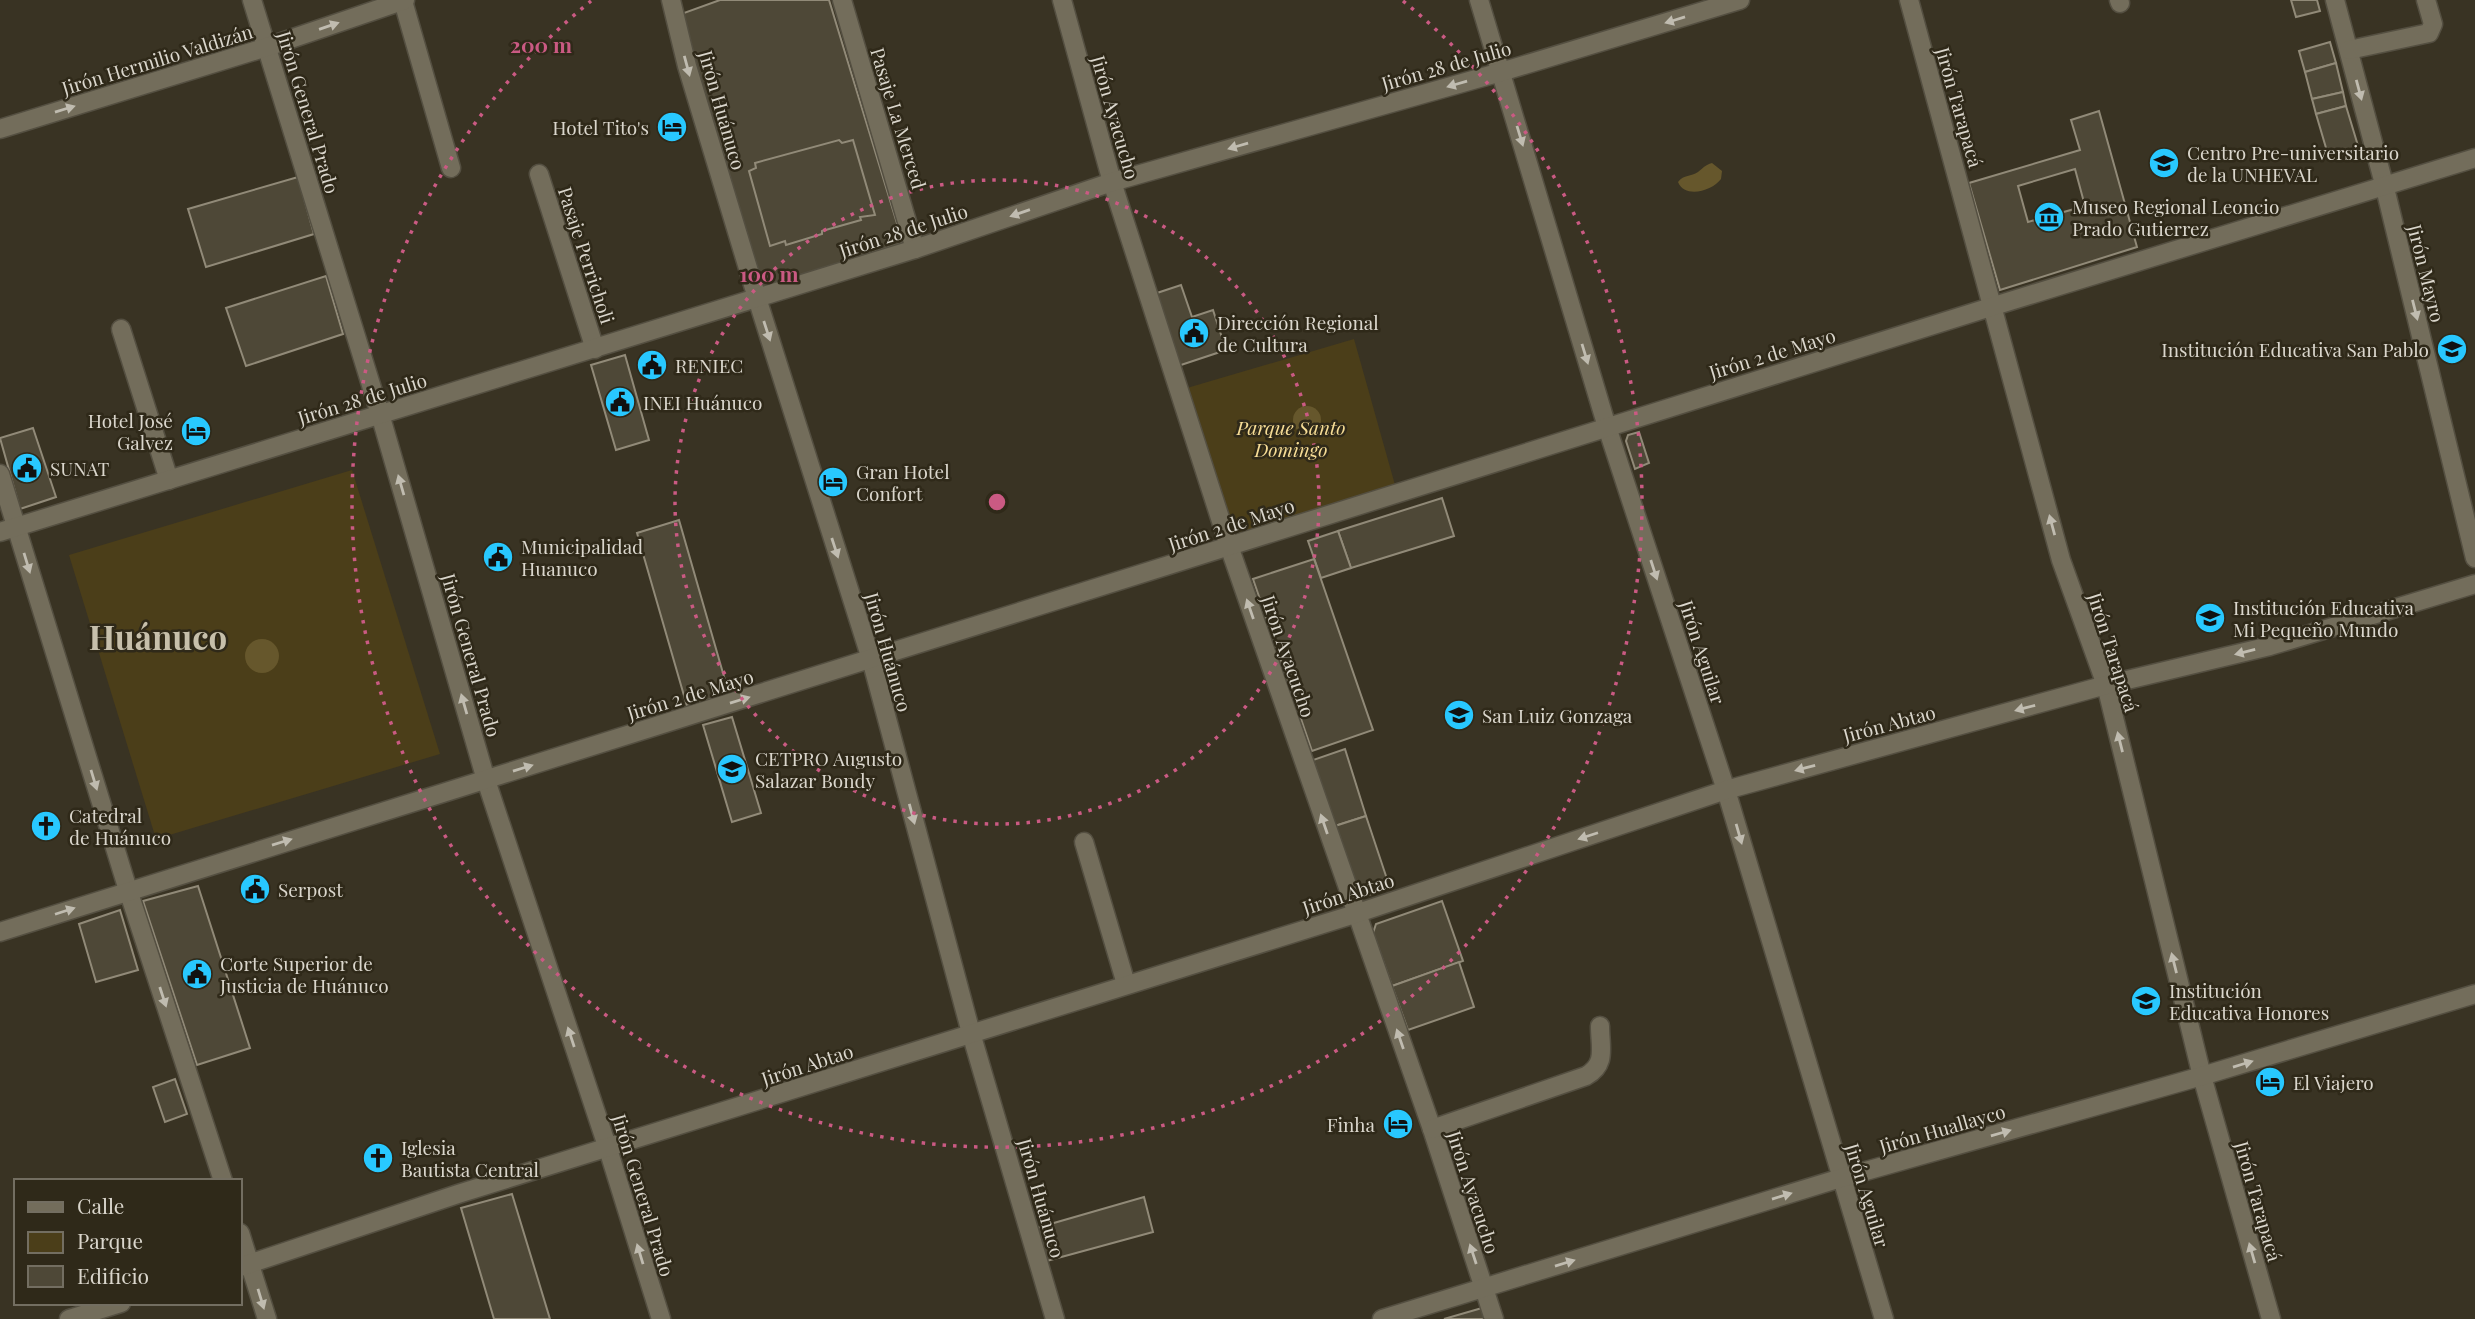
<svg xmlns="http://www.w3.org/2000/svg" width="2475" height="1319" font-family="'Playfair Display',serif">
  <rect width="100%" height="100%" fill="#393323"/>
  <!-- green -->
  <g fill="#4b3e19">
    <polygon points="1354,339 1395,485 1235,536 1187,388"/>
    <polygon points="352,470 440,754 156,839 69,555"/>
  </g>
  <!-- water -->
  <g fill="#66572c">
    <path d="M1712,163L1722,171L1721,179C1712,191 1685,199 1678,182C1684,174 1691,177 1698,172C1703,168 1705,165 1712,163Z"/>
    <circle cx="1307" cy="420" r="14"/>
    <circle cx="262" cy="656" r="17"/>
  </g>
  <!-- building -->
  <g fill="#4e4837" stroke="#918a78" stroke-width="2" fill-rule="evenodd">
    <polygon points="720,0 829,0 903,243 761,288 681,14"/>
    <polygon points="2291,0 2317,0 2320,11 2296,17"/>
    <polygon points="2330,42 2336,63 2305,72 2299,51"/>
    <polygon points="2336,63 2343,92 2312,99 2305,72"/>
    <polygon points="2343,92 2346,106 2316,114 2312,99"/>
    <polygon points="2346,106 2359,149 2329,158 2316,114"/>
    <path d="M2099,111L2137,247L2000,290L1969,183L2080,150L2071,120ZM2075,169L2085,206L2028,222L2018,186Z"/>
    <polygon points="839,140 842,143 853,140 875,215 860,217 861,220 822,231 822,234 786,245 785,241 770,246 749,171 756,168 755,163"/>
    <polygon points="298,177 314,234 206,267 188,209"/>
    <polygon points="326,276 343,334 246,366 226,308"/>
    <polygon points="1181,285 1192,317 1213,310 1226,350 1178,366 1154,294"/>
    <polygon points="625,355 649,440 616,450 591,365"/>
    <polygon points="33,428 56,497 20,509 0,438"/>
    <polygon points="1639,432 1649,463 1635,469 1626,441 1628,435"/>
    <polygon points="1442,498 1454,536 1351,568 1338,531"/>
    <polygon points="679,520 729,694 687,706 637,533"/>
    <polygon points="1338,531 1351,568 1321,578 1308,541"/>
    <polygon points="1314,559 1373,730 1312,751 1253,579"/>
    <polygon points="732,717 761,813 732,822 703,725"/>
    <polygon points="1345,749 1366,816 1335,826 1313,760"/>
    <polygon points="1366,816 1390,888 1359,898 1335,826"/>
    <polygon points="198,886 250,1048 197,1065 143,901"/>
    <polygon points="1442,901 1463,961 1392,986 1373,933 1376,924"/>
    <polygon points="120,910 138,970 96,982 79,924"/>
    <polygon points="1459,962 1474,1007 1408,1030 1392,986"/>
    <polygon points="175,1079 187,1114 165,1122 153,1087"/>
    <polygon points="512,1194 550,1319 494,1319 461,1208"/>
    <polygon points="1144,1197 1153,1232 1043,1262 1033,1229"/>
    <polygon points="1482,1308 1486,1319 1444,1319"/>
  </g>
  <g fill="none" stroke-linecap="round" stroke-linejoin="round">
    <!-- minor casing -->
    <g stroke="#544f41" stroke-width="21">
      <g id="minor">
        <polyline points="252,0 380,414 486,780 608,1149 661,1319"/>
        <polyline points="671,0 687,66 757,298 871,659 971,1033 1055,1319"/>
        <polyline points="842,0 915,249"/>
        <polyline points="1062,0 1112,182 1229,546 1432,1129 1494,1319"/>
        <polyline points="1479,0 1607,427 1726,790 1884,1319"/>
        <polyline points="1909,0 2061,560 2106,685 2202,1076 2271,1319"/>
        <polyline points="2119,0 2120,3"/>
        <polyline points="2335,0 2384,184 2475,558"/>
        <polyline points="403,1 451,168"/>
        <polyline points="2349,50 2429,33 2433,24 2426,0"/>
        <polyline points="0,129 267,47 405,0"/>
        <polyline points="539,174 595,349"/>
        <polyline points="121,329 169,480"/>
        <polyline points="0,474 128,890 223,1181"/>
        <polyline points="0,532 915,249 1112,182 1501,72 1740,0"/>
        <polyline points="1084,842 1126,984"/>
        <polyline points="0,932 1994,306 2475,158"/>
        <path d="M1432,1129L1586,1076C1607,1064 1600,1048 1600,1026"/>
        <polyline points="240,1233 267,1319"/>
        <polyline points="240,1267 458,1194 1355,914 1726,790 2106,685 2270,646 2475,584"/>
        <polyline points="69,1319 121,1303"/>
        <polyline points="1382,1319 1841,1178 2202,1076 2475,994"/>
      </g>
    </g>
    <!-- minor -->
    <use href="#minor" stroke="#736d5b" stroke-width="18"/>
  </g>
  <!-- one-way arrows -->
  <defs><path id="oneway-solid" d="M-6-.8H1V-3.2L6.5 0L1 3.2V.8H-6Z" transform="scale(1.75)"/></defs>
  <g fill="#c0bcb0">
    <use href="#oneway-solid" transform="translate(1675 20) rotate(163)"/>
    <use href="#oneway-solid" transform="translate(329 26) rotate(-19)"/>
    <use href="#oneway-solid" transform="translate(687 66) rotate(75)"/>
    <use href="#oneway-solid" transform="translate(1457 84) rotate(164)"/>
    <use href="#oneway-solid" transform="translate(2359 90) rotate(75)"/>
    <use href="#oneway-solid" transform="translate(65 109) rotate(-17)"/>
    <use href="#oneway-solid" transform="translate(1520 136) rotate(73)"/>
    <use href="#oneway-solid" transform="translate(1238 146) rotate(164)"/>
    <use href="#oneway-solid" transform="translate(1020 213) rotate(161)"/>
    <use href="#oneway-solid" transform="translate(2415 310) rotate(76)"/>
    <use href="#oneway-solid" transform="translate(767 331) rotate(72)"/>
    <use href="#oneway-solid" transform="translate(1585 354) rotate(73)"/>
    <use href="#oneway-solid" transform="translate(401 485) rotate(-106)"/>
    <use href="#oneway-solid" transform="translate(2052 525) rotate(-105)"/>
    <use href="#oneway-solid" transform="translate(835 548) rotate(72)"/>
    <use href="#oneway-solid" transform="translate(27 563) rotate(73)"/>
    <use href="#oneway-solid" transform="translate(1654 570) rotate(72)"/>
    <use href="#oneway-solid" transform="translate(1250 609) rotate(-109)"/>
    <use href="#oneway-solid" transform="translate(2245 652) rotate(166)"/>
    <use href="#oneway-solid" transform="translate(740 700) rotate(-17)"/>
    <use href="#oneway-solid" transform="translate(464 704) rotate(-106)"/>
    <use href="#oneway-solid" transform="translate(2025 708) rotate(165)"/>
    <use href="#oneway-solid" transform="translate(2120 742) rotate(-104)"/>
    <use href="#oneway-solid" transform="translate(523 768) rotate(-17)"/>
    <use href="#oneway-solid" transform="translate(1805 768) rotate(165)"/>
    <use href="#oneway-solid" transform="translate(94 780) rotate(73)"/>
    <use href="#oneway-solid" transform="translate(912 814) rotate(75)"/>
    <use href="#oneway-solid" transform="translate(1324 824) rotate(-109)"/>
    <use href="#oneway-solid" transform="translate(1739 834) rotate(74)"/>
    <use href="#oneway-solid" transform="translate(1588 836) rotate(162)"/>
    <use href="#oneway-solid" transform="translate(282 842) rotate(-17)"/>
    <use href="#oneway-solid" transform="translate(65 911) rotate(-18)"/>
    <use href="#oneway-solid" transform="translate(2174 963) rotate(-104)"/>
    <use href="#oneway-solid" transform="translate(163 997) rotate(72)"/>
    <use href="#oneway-solid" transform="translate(571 1037) rotate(-108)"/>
    <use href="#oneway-solid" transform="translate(1400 1039) rotate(-109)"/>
    <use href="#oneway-solid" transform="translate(2243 1064) rotate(-17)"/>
    <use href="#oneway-solid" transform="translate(2001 1133) rotate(-16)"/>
    <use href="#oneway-solid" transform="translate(1782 1196) rotate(-17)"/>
    <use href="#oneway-solid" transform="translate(2252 1253) rotate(-106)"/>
    <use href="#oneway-solid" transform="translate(640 1254) rotate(-107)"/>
    <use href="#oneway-solid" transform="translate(1473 1254) rotate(-108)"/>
    <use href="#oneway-solid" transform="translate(1565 1263) rotate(-17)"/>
    <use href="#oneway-solid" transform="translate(261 1299) rotate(73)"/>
  </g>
  <!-- distance rings -->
  <g fill="none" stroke="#ca5a83" stroke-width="3.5" stroke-dasharray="3.5 7">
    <circle cx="997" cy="502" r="322"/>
    <path d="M1403 1A645 645 0 1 1 591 1"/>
  </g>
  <!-- icons -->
  <defs>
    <g id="hotel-disc" transform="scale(1.575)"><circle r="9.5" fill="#28c8ff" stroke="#2f2919"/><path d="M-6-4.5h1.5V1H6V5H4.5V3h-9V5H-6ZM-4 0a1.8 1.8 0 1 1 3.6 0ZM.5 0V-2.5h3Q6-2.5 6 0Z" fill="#111"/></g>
    <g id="university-disc" transform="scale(1.575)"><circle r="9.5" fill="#28c8ff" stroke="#2f2919"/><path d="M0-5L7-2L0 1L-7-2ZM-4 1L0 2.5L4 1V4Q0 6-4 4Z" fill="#111"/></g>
    <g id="museum-disc" transform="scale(1.575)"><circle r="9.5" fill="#28c8ff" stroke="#2f2919"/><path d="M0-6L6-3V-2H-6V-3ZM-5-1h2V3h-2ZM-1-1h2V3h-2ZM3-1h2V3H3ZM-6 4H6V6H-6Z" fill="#111"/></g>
    <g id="civic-disc" transform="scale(1.575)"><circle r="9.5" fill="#28c8ff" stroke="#2f2919"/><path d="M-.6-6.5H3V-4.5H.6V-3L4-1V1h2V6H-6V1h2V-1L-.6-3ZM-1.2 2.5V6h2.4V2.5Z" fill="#111"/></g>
    <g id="school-disc" transform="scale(1.575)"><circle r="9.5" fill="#28c8ff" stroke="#2f2919"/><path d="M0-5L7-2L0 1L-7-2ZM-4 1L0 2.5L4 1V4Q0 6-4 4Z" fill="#111"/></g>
    <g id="church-disc" transform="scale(1.575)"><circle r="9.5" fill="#28c8ff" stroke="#2f2919"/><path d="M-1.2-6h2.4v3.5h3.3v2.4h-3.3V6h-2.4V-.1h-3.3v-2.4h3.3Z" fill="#111"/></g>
  </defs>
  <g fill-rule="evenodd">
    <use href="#hotel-disc" x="672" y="127"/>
    <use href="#university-disc" x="2164" y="163"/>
    <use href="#museum-disc" x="2049" y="217"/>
    <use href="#civic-disc" x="1194" y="333"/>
    <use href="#school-disc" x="2452" y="349"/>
    <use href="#civic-disc" x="652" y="365"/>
    <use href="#civic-disc" x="620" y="402"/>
    <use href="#hotel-disc" x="196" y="431"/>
    <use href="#civic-disc" x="27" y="468"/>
    <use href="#hotel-disc" x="833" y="482"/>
    <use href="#civic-disc" x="498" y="557"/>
    <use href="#school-disc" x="2210" y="618"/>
    <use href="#school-disc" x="1459" y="715"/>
    <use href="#university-disc" x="732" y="769"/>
    <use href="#church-disc" x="46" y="826"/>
    <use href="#civic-disc" x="255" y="889"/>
    <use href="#civic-disc" x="197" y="974"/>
    <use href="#school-disc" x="2146" y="1001"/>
    <use href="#hotel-disc" x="2270" y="1082"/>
    <use href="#hotel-disc" x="1398" y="1124"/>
    <use href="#church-disc" x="378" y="1158"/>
  </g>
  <g text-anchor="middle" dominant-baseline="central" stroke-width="5" stroke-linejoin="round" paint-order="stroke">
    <!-- street labels -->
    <g font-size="19" fill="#dad6cc" stroke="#2f2919">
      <text transform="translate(157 59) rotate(-17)">Jirón Hermilio Valdizán</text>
      <text transform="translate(1446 65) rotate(-16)">Jirón 28 de Julio</text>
      <text transform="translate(1960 107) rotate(74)">Jirón Tarapacá</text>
      <text transform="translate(723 110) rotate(74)">Jirón Huánuco</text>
      <text transform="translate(309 112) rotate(73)">Jirón General Prado</text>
      <text transform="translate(1116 117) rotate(74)">Jirón Ayacucho</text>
      <text transform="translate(899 118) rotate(73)">Pasaje La Merced</text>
      <text transform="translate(903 230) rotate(-18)">Jirón 28 de Julio</text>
      <text transform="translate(587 255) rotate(72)">Pasaje Perricholi</text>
      <text transform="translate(2427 273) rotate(76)">Jirón Mayro</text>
      <text transform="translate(1772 353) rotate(-17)">Jirón 2 de Mayo</text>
      <text transform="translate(362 398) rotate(-17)">Jirón 28 de Julio</text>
      <text transform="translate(1231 524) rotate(-18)">Jirón 2 de Mayo</text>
      <text transform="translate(889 652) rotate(74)">Jirón Huánuco</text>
      <text transform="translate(1703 652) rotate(72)">Jirón Aguilar</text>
      <text transform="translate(2114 652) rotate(72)">Jirón Tarapacá</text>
      <text transform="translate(472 655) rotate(74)">Jirón General Prado</text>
      <text transform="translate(1289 656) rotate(71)">Jirón Ayacucho</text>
      <text transform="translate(690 694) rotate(-17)">Jirón 2 de Mayo</text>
      <text transform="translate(1889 723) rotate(-15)">Jirón Abtao</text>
      <text transform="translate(1348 893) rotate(-18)">Jirón Abtao</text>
      <text transform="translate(807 1064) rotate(-18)">Jirón Abtao</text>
      <text transform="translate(1942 1128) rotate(-16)">Jirón Huallayco</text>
      <text transform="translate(1474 1192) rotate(72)">Jirón Ayacucho</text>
      <text transform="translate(644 1195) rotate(73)">Jirón General Prado</text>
      <text transform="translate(1868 1195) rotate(73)">Jirón Aguilar</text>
      <text transform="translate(1042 1198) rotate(74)">Jirón Huánuco</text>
      <text transform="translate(2259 1201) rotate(74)">Jirón Tarapacá</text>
    </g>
    <!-- poi labels -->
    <g font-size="19" fill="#dad6cc" stroke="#2f2919" text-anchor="start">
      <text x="649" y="127" text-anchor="end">Hotel Tito's</text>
      <text x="2187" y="152">Centro Pre-universitario<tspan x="2187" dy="22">de la UNHEVAL</tspan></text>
      <text x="2072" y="206">Museo Regional Leoncio<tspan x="2072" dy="22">Prado Gutierrez</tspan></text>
      <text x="1217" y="322">Dirección Regional<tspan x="1217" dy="22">de Cultura</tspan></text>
      <text x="2429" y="349" text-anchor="end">Institución Educativa San Pablo</text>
      <text x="675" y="365">RENIEC</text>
      <text x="643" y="402">INEI Huánuco</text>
      <text x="173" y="420" text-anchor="end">Hotel José<tspan x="173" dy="22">Galvez</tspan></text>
      <text x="50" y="468">SUNAT</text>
      <text x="856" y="471">Gran Hotel<tspan x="856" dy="22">Confort</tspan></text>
      <text x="521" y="546">Municipalidad<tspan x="521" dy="22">Huanuco</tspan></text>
      <text x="2233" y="607">Institución Educativa<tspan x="2233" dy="22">Mi Pequeño Mundo</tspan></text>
      <text x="1482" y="715">San Luiz Gonzaga</text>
      <text x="755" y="758">CETPRO Augusto<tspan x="755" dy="22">Salazar Bondy</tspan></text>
      <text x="69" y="815">Catedral<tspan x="69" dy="22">de Huánuco</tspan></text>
      <text x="278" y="889">Serpost</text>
      <text x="220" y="963">Corte Superior de<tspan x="220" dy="22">Justicia de Huánuco</tspan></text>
      <text x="2169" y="990">Institución<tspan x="2169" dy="22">Educativa Honores</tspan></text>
      <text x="2293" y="1082">El Viajero</text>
      <text x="1375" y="1124" text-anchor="end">Finha</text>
      <text x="401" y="1147">Iglesia<tspan x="401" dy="22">Bautista Central</tspan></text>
    </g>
    <!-- park labels -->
    <g font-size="19" font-style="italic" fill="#f7dd96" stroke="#2f2919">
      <text x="1291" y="427">Parque Santo<tspan x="1291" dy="22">Domingo</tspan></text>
    </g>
    <!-- town labels -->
    <g font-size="33" font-weight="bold" fill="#c6bfab" stroke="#2f2919">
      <text x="158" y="636">Huánuco</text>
    </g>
  </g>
  <circle cx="997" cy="502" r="10" fill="#ca5a83" stroke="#2f2919" stroke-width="3.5"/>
  <g font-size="21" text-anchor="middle" font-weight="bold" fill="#ca5a83" stroke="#2f2919" stroke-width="5" stroke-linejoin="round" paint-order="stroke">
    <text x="541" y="53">200 m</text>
    <text x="769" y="282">100 m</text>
  </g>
  <!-- legend -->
  <rect x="14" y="1179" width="228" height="126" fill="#2f2919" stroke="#736e61" stroke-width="2"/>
  <rect x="28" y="1202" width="35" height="10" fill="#736d5b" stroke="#736e61" stroke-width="2"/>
  <text x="77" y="1214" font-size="21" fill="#dad6cc">Calle</text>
  <rect x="28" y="1232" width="35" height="21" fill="#4b3e19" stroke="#736e61" stroke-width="2"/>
  <text x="77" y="1249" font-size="21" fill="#dad6cc">Parque</text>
  <rect x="28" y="1266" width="35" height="21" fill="#4e4837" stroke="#736e61" stroke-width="2"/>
  <text x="77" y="1284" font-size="21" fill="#dad6cc">Edificio</text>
</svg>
